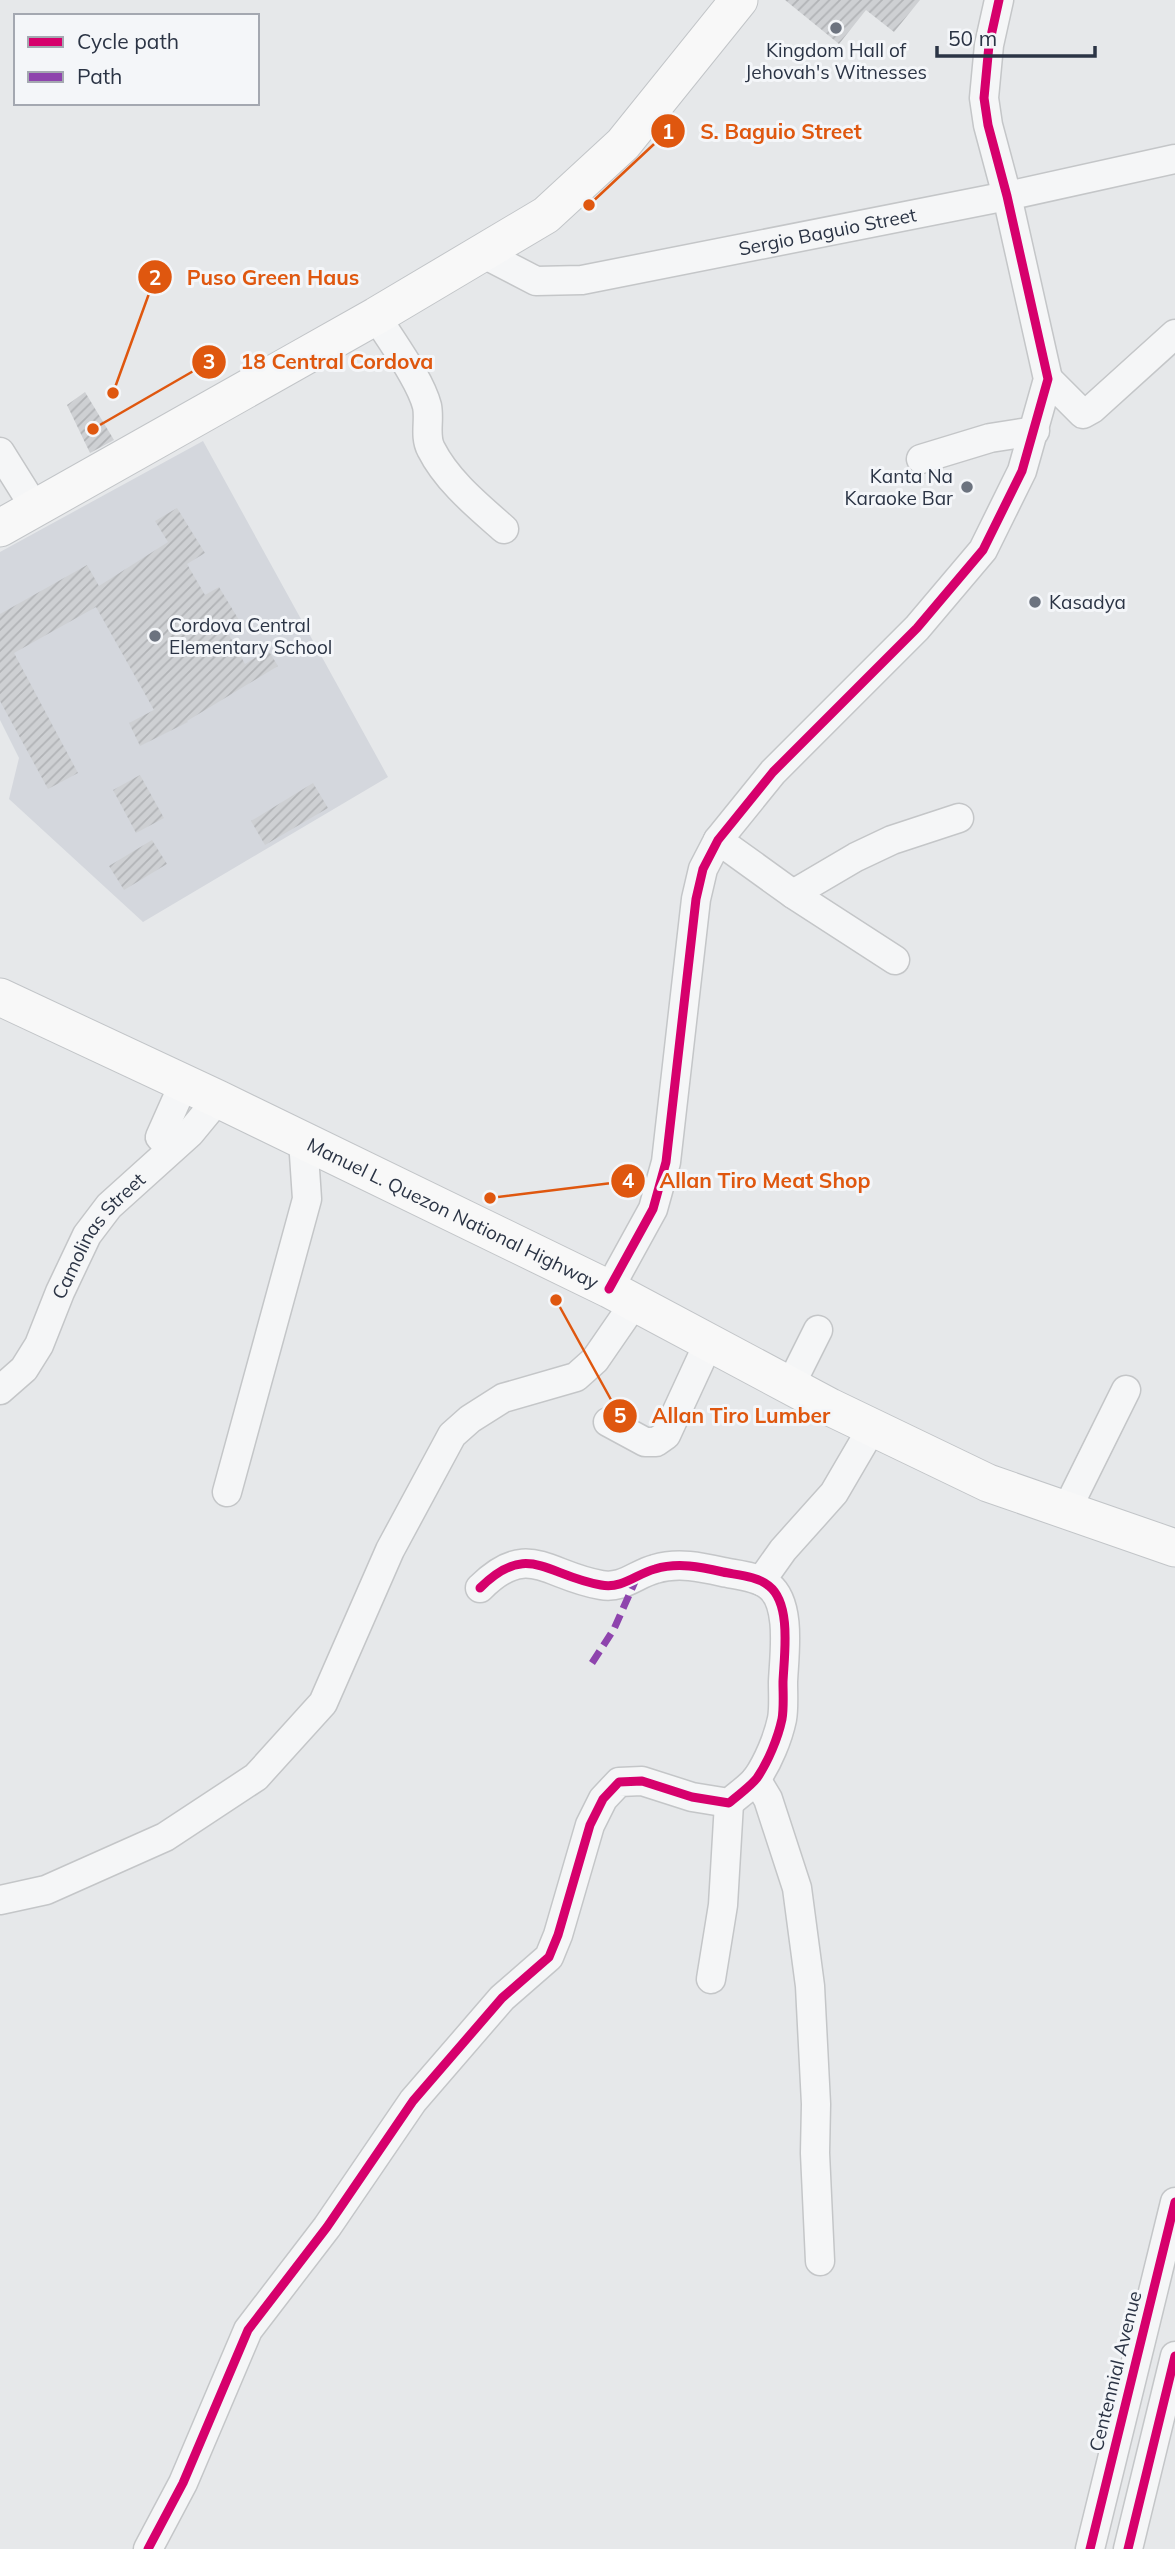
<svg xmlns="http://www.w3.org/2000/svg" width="1175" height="2549" font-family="Mulish,sans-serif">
  <defs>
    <pattern id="building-hatch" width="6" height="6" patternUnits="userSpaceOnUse" patternTransform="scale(1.75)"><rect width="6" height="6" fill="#ced0d3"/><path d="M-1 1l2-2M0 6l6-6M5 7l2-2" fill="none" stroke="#b1b3b6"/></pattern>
  </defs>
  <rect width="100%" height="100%" fill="#e6e8ea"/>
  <!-- built -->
  <polygon fill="#d4d7dd" points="203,441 388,777 143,922 9,799 19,758 0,720 0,552"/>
  <!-- building -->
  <g fill="url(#building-hatch)">
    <polygon points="785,0 920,0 894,32 866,10 839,44"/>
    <polygon points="85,392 114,440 90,453 67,405"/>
    <polygon points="177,508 205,553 187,564 205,595 219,587 242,625 228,633 245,664 268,650 278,666 187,721 188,722 140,746 129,723 154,710 96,607 14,653 78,773 48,789 0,701 0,614 87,565 99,586 168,542 155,521"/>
    <polygon points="140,775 164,818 136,833 113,790"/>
    <polygon points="313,783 328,808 265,845 251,821"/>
    <polygon points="152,840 167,864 124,890 109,866"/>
  </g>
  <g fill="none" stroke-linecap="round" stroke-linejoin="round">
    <!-- minor casing -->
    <g stroke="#c4c6c8" stroke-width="31">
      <g id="minor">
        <path id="s1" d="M482,253L536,281L582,280L1007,196L1175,159"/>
        <path d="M376,316C391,341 420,379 427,406C430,420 424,436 431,449C447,481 478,506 504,529"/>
        <polyline points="1048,379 1083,414 1092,409 1175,334"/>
        <polyline points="0,452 35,508"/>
        <polyline points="921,459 990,438 1035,431"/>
        <polyline points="718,840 793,894 895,960"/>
        <polyline points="793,894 856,857 892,840 959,818"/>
        <polyline points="171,1149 160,1137 184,1083"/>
        <polyline points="609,1289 653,1209 666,1162 696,899 703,869 718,840 773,772 917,628 983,550 1022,471 1048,379 1007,196 988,125 984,98 989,45 999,0"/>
        <polyline points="790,1386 818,1330"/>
        <path id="s2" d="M0,1390L24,1369L39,1345L60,1292L87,1235L109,1206L190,1133L218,1099"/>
        <polyline points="608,1422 645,1442 656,1442 666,1435 709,1342"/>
        <polyline points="227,1492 307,1199 303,1140"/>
        <polyline points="1066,1511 1126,1390"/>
        <polyline points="761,1581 783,1550 834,1493 872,1428"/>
        <polyline points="756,1779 768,1799 797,1888 810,1986 816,2104 815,2153 820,2261"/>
        <polyline points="0,1900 46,1890 165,1837 256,1777 323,1703 390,1550 452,1435 470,1419 503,1398 576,1377 595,1360 635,1302"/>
        <polyline points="711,1979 723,1905 729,1803"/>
        <path d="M148,2549L183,2483L248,2330L327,2227L413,2101L502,1998L549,1957L558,1935L590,1825L603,1799L619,1782L642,1781L692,1797L729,1803C738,1795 750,1787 757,1778C768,1762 778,1738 782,1719C784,1708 783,1694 783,1682C784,1656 792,1604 769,1586C757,1576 737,1575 723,1572C701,1567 678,1562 655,1569C636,1574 623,1589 601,1585C547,1576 528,1540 480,1588"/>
        <polyline points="1090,2549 1175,2202"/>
        <polyline points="1128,2549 1175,2356"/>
      </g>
    </g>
    <!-- major casing -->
    <g stroke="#c2c5c8" stroke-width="39">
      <g id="major">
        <polyline points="0,528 376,316 546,215 623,144 739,0"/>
        <path id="s3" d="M0,997L218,1099L609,1289L830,1407L988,1483L1175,1548"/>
      </g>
    </g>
    <!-- minor -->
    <use href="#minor" stroke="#f5f6f7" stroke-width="28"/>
    <!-- major -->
    <use href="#major" stroke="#f8f8f8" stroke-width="37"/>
    <!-- quiet -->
    <polyline stroke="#8e44ad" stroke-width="7" stroke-dasharray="14 7" stroke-linecap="butt" points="592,1663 614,1629 637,1577"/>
    <!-- cycleway casing -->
    <g stroke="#f4f6f9" stroke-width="13">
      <g id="cycleway">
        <polyline points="609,1289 653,1209 666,1162 696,899 703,869 718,840 773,772 917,628 983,550 1022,471 1048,379 1007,196 988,125 984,98 989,45 999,0"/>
        <path d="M148,2549L183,2483L248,2330L327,2227L413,2101L502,1998L549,1957L558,1935L590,1825L603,1799L619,1782L642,1781L692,1797L729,1803C738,1795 750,1787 757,1778C768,1762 778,1738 782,1719C784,1708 783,1694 783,1682C784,1656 792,1604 769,1586C757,1576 737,1575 723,1572C701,1567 678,1562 655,1569C636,1574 623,1589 601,1585C547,1576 528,1540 480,1588"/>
        <polyline points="1090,2549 1175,2202"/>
        <polyline points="1128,2549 1175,2356"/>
      </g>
    </g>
    <!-- cycleway -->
    <use href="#cycleway" stroke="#d6006c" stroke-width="9"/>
  </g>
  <!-- markers -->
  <g fill="#6c737f" stroke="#f4f6f9" stroke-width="2.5">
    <circle cx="836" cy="28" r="7"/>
    <circle cx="967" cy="487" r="7"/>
    <circle cx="1035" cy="602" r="7"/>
    <circle cx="155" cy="636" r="7"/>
  </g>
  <g text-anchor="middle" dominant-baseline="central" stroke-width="6" stroke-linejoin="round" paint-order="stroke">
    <!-- poi labels -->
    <g font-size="19" fill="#2b3445" stroke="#f4f6f9" text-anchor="start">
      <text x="836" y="50" text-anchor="middle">Kingdom Hall of<tspan x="836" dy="22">Jehovah's Witnesses</tspan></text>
      <text x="953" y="476" text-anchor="end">Kanta Na<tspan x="953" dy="22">Karaoke Bar</tspan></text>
      <text x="1049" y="602">Kasadya</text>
      <text x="169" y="625">Cordova Central<tspan x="169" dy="22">Elementary School</tspan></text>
    </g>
    <!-- street labels -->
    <g font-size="19" fill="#2b3445" stroke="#f4f6f9">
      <text stroke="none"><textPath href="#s1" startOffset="357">Sergio Baguio Street</textPath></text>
      <text stroke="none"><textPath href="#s3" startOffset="502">Manuel L. Quezon National Highway</textPath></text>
      <text stroke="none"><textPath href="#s2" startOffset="186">Camolinas Street</textPath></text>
      <text transform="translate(1115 2371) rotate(-76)">Centennial Avenue</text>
    </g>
  </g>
  <!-- callouts -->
  <path fill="none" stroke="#df570f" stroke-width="2.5" d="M589 205L668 131M113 393L155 277M93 429L209 362M490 1198L628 1181M556 1300L620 1416"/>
  <g fill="#df570f" stroke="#f4f6f9" stroke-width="2.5">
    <circle cx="589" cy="205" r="7"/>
    <circle cx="113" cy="393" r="7"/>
    <circle cx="93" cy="429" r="7"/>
    <circle cx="490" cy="1198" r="7"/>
    <circle cx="556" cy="1300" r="7"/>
    <circle cx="668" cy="131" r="18"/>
    <circle cx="155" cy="277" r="18"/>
    <circle cx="209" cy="362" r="18"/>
    <circle cx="628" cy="1181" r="18"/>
    <circle cx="620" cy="1416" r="18"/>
  </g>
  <g font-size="21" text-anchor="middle" font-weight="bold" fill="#fff">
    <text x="668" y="139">1</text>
    <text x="155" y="285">2</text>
    <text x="209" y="369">3</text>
    <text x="628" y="1188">4</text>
    <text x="620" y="1423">5</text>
  </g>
  <g font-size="21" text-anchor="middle" font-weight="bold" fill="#df570f" stroke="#f4f6f9" stroke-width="6" stroke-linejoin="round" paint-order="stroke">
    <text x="781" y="139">S. Baguio Street</text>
    <text x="273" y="285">Puso Green Haus</text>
    <text x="337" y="369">18 Central Cordova</text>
    <text x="765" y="1188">Allan Tiro Meat Shop</text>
    <text x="741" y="1423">Allan Tiro Lumber</text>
  </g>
  <!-- legend -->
  <rect x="14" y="14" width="245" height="91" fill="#f4f6f9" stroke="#a4a8b1" stroke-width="2"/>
  <rect x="28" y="37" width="35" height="10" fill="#d6006c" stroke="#a4a8b1" stroke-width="2"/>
  <text x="77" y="49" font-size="21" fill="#2b3445">Cycle path</text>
  <rect x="28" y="72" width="35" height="10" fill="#8e44ad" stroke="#a4a8b1" stroke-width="2"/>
  <text x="77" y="84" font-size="21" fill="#2b3445">Path</text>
  <!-- scale -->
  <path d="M937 46v10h158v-10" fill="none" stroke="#2b3445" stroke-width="3.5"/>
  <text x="948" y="46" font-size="21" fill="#2b3445" stroke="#f4f6f9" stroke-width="5" paint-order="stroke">50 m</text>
</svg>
